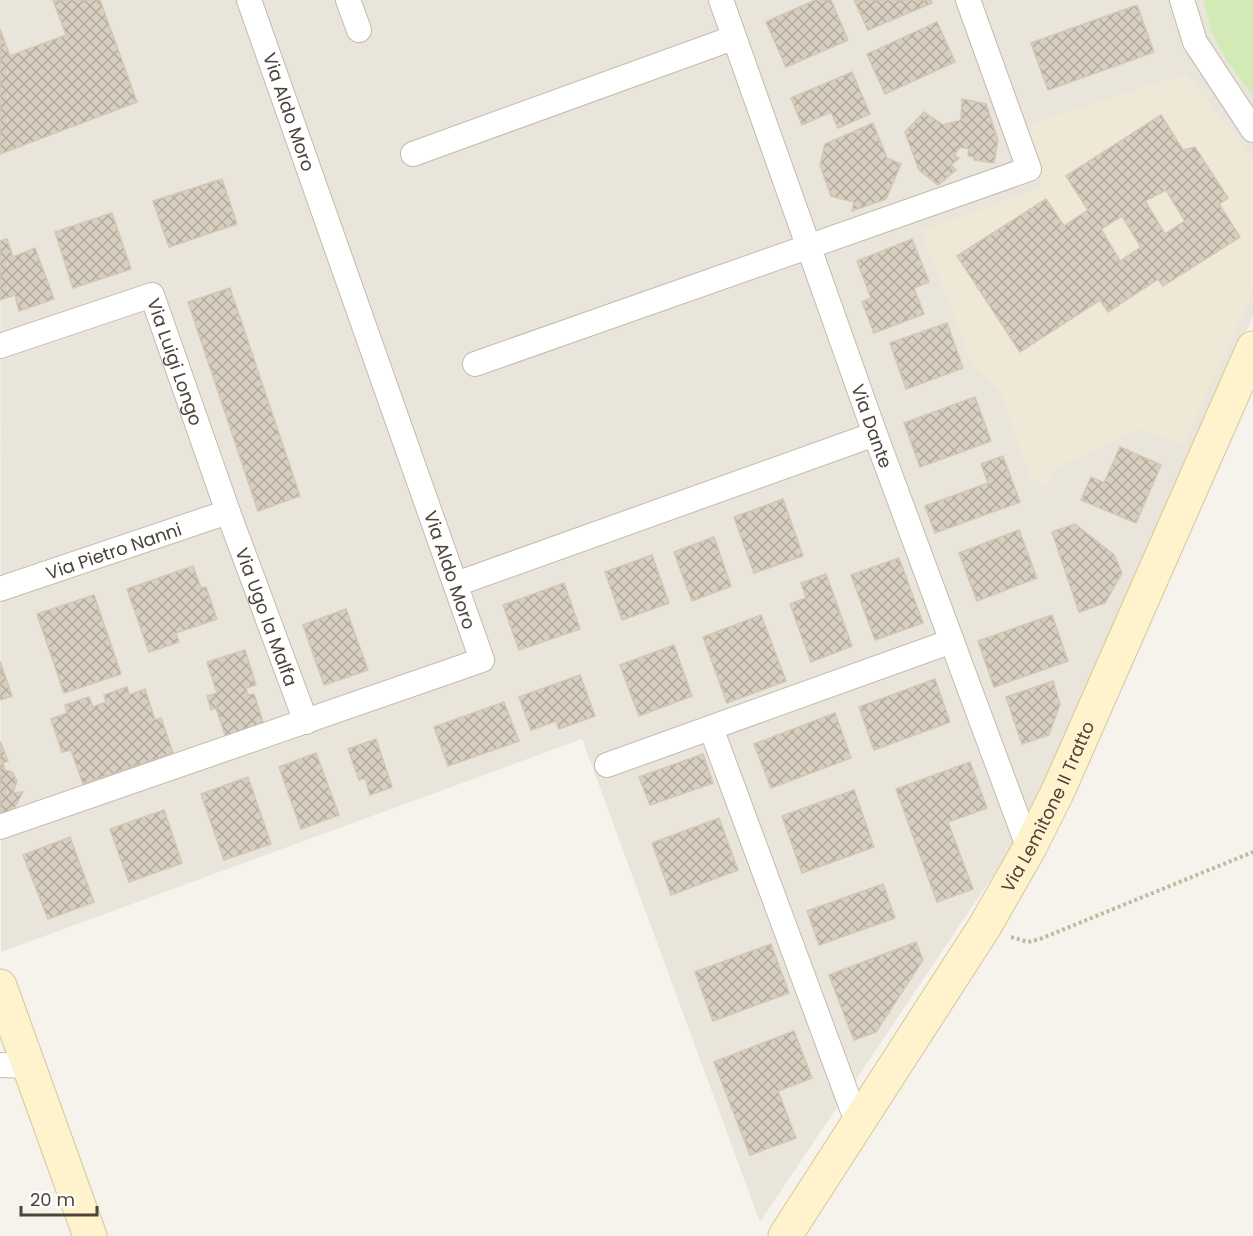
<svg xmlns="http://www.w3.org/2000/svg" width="1253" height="1236" font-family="Poppins,sans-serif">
  <defs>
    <pattern id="building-cross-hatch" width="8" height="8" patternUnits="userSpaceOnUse" patternTransform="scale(1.5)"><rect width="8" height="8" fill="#d8cfc1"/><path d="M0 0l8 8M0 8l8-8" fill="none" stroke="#b1aa9e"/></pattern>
  </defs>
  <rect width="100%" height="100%" fill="#f6f3ec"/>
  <!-- residential -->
  <polygon fill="#eae5da" points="0,0 1203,0 1211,31 1226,60 1253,96 1253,316 1105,651 1049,784 1003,861 760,1222 582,739 1,952"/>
  <!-- education -->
  <polygon fill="#efe8d6" points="1186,74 1253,158 1253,292 1183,445 1140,429 1055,468 1046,488 1030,477 1000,391 973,366 921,231 1043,187 1021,127"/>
  <!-- green -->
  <polygon fill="#d2eab5" points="1203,0 1253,0 1253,96 1226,60 1211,31"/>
  <!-- building -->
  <g fill="url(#building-cross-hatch)" stroke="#d3c7b4" stroke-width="1.5" fill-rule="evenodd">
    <polygon points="53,0 100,0 137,102 0,154 0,29 10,56 66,35"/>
    <polygon points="815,0 831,0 848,40 786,67 766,22"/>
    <polygon points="854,0 931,0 932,3 868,30"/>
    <polygon points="1137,5 1154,52 1048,90 1031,43"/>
    <polygon points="937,22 955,62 885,94 867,54"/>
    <polygon points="852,72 870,114 838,128 831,112 802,125 791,98"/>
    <polygon points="962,99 986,104 998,140 994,163 974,160 974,157 968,156 969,149 960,147 954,155 959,158 951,165 956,170 938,185 919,170 905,132 924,112 943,125 961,120"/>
    <path d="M1161,115L1183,150L1195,147L1228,198L1219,204L1240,237L1163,286L1158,279L1108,312L1100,300L1020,352L957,256L1046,199L1064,226L1088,210L1066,176ZM1166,190L1185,221L1165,234L1145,201ZM1122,216L1141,247L1120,261L1101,229Z"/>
    <polygon points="873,123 887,158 901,164 886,199 852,211 854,202 831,196 820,165 825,144"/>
    <polygon points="222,179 237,224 169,247 153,201"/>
    <polygon points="112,213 131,269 73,288 55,232"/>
    <polygon points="7,239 13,257 35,248 54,299 19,311 15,295 0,300 0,241"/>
    <polygon points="912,239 929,282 914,288 924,314 874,333 862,302 871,298 857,261"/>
    <polygon points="230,288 300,496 258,511 188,302"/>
    <polygon points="947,323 963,368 906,389 890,343"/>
    <polygon points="975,397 991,441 920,467 904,423"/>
    <polygon points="1120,447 1161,465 1136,523 1081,500 1091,477 1104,483"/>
    <polygon points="1003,456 1020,502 935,533 925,506 988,483 981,464"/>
    <polygon points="783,499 803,556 754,573 734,517"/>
    <polygon points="1075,524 1114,555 1122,573 1105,603 1079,612 1052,532"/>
    <polygon points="1019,530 1037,578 977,601 959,553"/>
    <polygon points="714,537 731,586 692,601 674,552"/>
    <polygon points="652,555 669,603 622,620 605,572"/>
    <polygon points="899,558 923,623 875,640 851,575"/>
    <polygon points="193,566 201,588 206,587 217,619 176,633 179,642 149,652 127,589"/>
    <polygon points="826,574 852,646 811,662 790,604 806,598 801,583"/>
    <polygon points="564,583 580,629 519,650 503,605"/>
    <polygon points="94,595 121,674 64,693 37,614"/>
    <polygon points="346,609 368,670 324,685 303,625"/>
    <polygon points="761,615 786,681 727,703 703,637"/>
    <polygon points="1052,615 1068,661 994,687 978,641"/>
    <polygon points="674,645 692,696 639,716 620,665"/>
    <polygon points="245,650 256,685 246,688 248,695 254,694 264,725 226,738 216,708 211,710 207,696 217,693 207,662"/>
    <polygon points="0,661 12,696 0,700"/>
    <polygon points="580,675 595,716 559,729 556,721 531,730 519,697"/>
    <polygon points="935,679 950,722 874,750 859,707"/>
    <polygon points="1053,681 1060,704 1049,735 1022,744 1006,697"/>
    <polygon points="127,687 129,695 145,689 155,720 161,718 173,753 83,784 71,750 62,752 51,719 67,713 65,705 89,697 93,707 106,702 104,695"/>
    <polygon points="504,702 519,741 448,766 434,727"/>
    <polygon points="835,713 851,758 771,788 754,744"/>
    <polygon points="376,739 392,787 370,795 365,778 359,780 348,749"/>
    <polygon points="0,741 8,761 3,763 5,770 12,772 17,781 13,793 23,792 9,818 0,815"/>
    <polygon points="316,753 339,815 301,829 279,767"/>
    <polygon points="703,754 713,783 650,805 639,777"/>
    <polygon points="970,762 987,808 948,822 973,889 937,902 896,789"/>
    <polygon points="248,777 271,844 224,860 201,794"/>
    <polygon points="854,790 874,847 802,873 782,816"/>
    <polygon points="164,810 182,863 129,882 110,829"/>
    <polygon points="719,818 738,870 671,895 652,843"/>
    <polygon points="70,837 94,902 48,919 23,855"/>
    <polygon points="883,884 895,918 819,945 807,911"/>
    <polygon points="916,942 923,960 876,1032 854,1040 829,975"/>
    <polygon points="771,944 789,993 713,1021 695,972"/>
    <polygon points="794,1031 812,1078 778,1091 796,1138 750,1155 714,1062"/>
  </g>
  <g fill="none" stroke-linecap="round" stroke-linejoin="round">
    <!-- street casing -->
    <g stroke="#c2bbae" stroke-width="26">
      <g id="street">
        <polyline points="348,0 359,30"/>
        <path id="s1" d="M721,0L875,434L1029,849"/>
        <polyline points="1182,0 1195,42 1253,130"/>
        <polyline points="413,154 733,38"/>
        <path id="s2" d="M0,346L152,295L228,512L306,722"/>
        <polyline points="475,364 1029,169 968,0"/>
        <polyline points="456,584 875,434"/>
        <path id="s3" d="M0,589L228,512"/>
        <polyline points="711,728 857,1122"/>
        <polyline points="607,765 952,641"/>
        <polyline points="0,827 482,660 249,0"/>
        <polyline points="0,1065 29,1066"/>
      </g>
    </g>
    <!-- secondary casing -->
    <g stroke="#d6c79b" stroke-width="35">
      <g id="secondary">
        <polyline points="0,986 90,1236"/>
        <path id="s4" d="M785,1236L985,926L1029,849L1059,789L1253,348"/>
      </g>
    </g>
    <!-- path -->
    <polyline stroke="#c4b79f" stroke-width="4" stroke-dasharray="3 3" stroke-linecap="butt" points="1011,937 1028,942 1040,939 1253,852"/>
    <!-- street -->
    <use href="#street" stroke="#fff" stroke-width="24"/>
    <!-- secondary -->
    <use href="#secondary" stroke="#fff3cd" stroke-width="33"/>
  </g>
  <g text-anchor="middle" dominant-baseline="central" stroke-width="6" stroke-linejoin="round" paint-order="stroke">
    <!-- street labels -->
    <g font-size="18" fill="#4b4439" stroke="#fff">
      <text transform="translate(289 112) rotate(71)">Via Aldo Moro</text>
      <text stroke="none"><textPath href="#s2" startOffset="231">Via Luigi Longo</textPath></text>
      <text stroke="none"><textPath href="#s1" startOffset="452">Via Dante</textPath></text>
      <text stroke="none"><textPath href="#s3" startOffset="120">Via Pietro Nanni</textPath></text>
      <text transform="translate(450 570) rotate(71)">Via Aldo Moro</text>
      <text stroke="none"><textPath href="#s2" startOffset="502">Via Ugo la Malfa</textPath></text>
      <text stroke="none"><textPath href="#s4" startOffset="504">Via Lemitone II Tratto</textPath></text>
    </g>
  </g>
  <!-- scale -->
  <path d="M21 1206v9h76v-9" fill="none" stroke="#4b4439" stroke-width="3"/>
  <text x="30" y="1206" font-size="18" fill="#4b4439" stroke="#ffffff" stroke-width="4.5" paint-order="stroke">20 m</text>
</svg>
